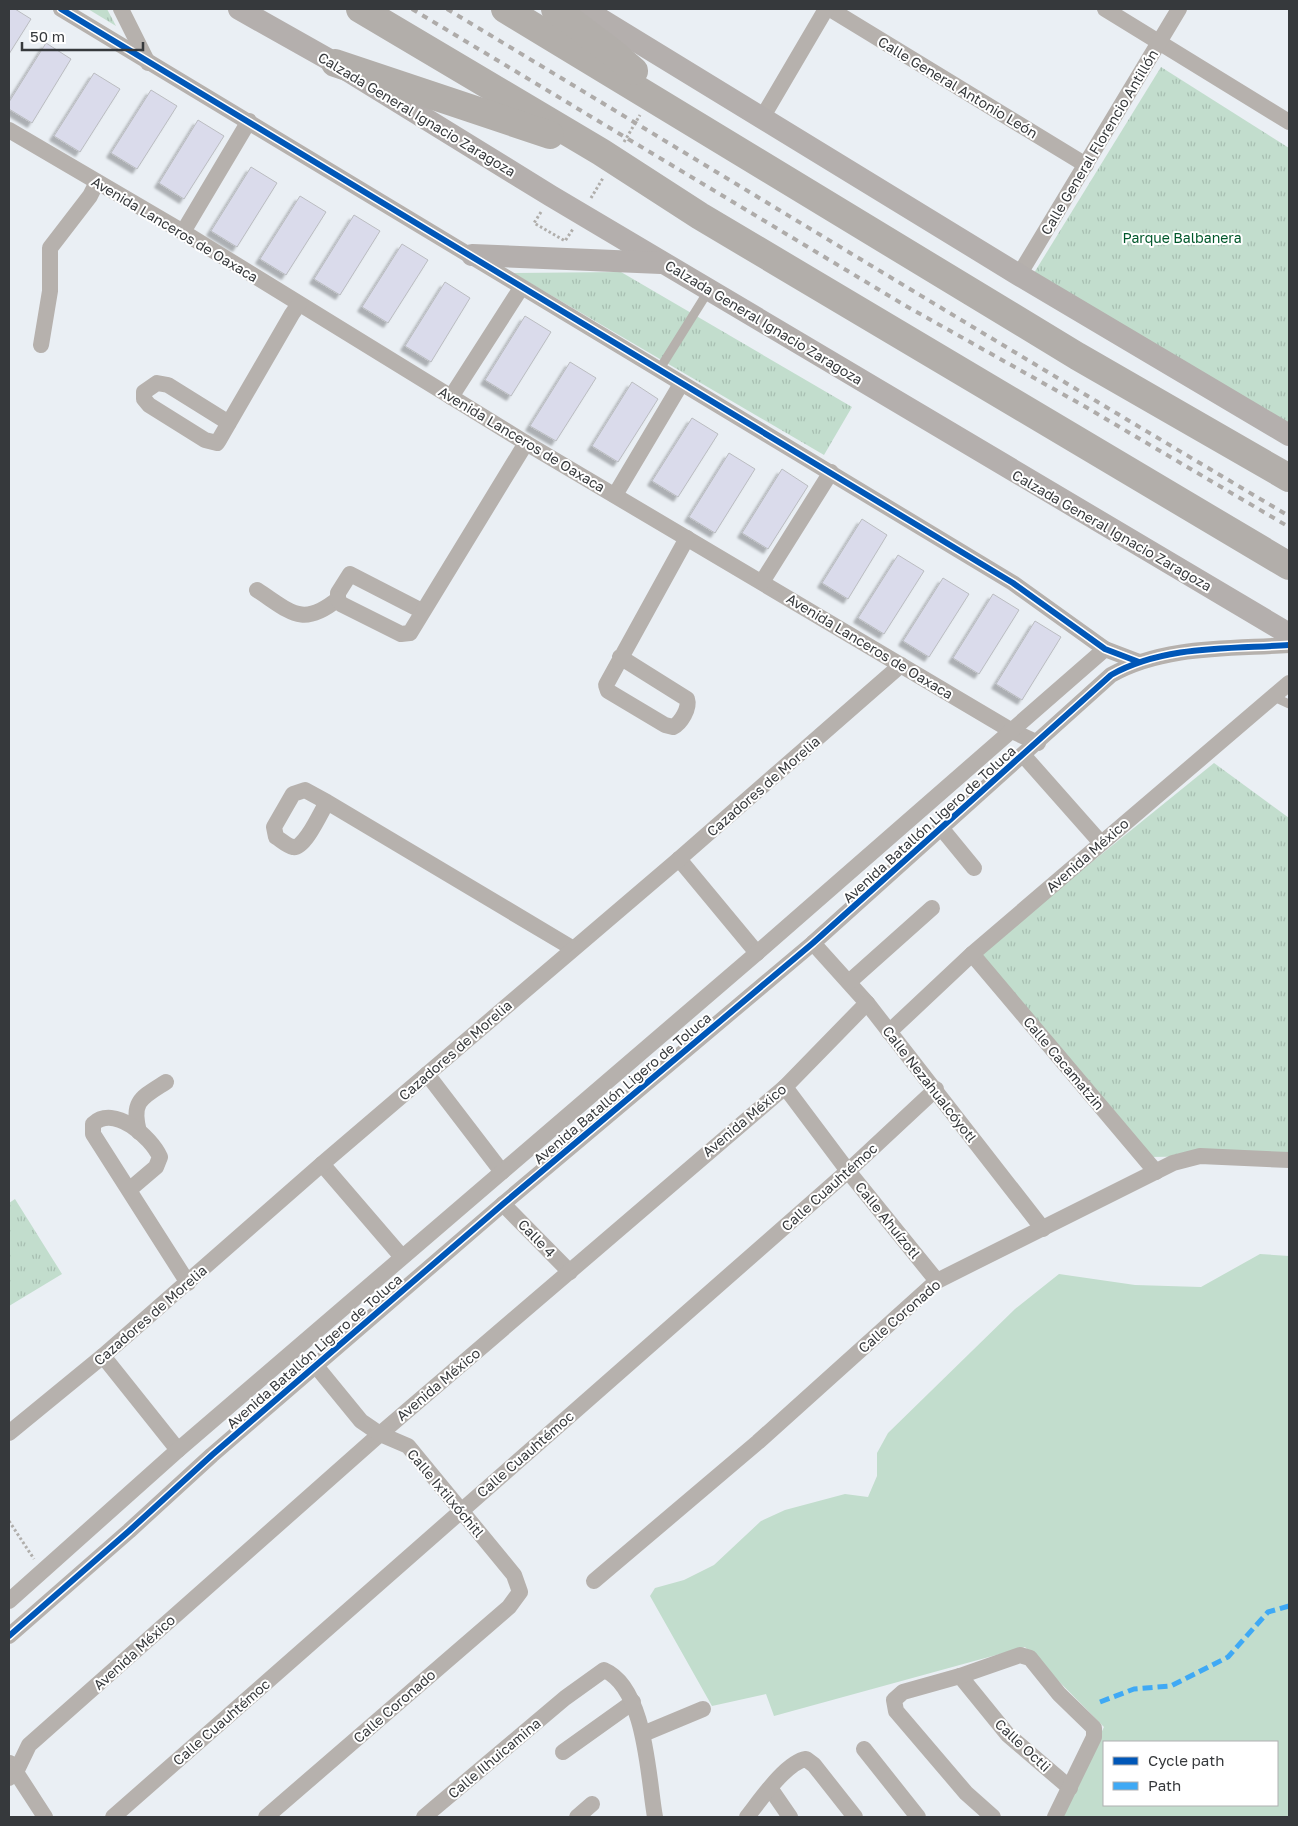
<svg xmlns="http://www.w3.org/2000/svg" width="1298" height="1826" font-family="'Golos Text',sans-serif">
  <defs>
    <pattern id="park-tufts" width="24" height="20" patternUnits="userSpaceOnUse" patternTransform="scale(1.25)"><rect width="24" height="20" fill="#c2ddcd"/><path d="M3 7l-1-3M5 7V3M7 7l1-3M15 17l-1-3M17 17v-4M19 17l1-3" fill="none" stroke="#a7beb1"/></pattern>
    <filter id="shadow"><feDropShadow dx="-4.5" dy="4.5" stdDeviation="1" flood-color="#0004"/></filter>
  </defs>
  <rect width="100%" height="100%" fill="#eaeff4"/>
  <!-- grass -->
  <path fill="#c2ddcd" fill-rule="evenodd" d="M1260,1254L1289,1256V1817H1061L1104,1727L1025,1647L774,1716L766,1694L712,1706L650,1596L655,1588L684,1580L714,1565L761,1521L785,1510L845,1494L868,1497L877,1476V1453L888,1433L1015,1309L1059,1274L1135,1285L1201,1287ZM1104,1742H1277V1805H1104Z"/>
  <!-- park -->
  <g fill="url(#park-tufts)">
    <polygon points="88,9 107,9 116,26"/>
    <polygon points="1161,67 1289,148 1289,425 1034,273"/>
    <polygon points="621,272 852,407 824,455 513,273"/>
    <polygon points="1214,763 1289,818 1289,1155 1149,1157 977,955"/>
    <polygon points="15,1199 62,1274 9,1306 9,1203"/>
  </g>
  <!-- building -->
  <g fill="#dadbeb" stroke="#babcc0" filter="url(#shadow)">
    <polygon points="9,9 15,9 31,19 9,54"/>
    <polygon points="46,43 71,59 32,123 9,109 9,102"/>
    <polygon points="94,73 120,89 80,152 54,136"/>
    <polygon points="151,90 177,106 137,169 111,153"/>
    <polygon points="198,120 224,136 184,199 159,183"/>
    <polygon points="251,167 277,183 237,247 211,231"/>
    <polygon points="300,196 326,212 286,275 260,259"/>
    <polygon points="354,215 380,231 340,295 314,279"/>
    <polygon points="402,244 428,260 388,323 362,307"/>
    <polygon points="445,282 470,298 431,362 405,346"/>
    <polygon points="525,316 551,332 511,396 485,380"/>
    <polygon points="570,362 596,378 556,441 530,426"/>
    <polygon points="632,382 658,399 618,462 592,446"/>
    <polygon points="692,418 718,434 678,497 652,481"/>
    <polygon points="729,453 755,469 715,533 689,517"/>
    <polygon points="782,469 808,486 768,549 742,533"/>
    <polygon points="862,519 887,535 848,599 822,583"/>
    <polygon points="898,555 924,571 884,634 858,618"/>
    <polygon points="943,578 969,594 929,657 903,641"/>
    <polygon points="993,594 1019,610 979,674 953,658"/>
    <polygon points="1035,621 1061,637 1022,700 996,684"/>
  </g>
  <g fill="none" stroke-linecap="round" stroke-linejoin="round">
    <!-- path -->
    <g stroke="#b0aeab" stroke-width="3" stroke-dasharray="2.5 2.5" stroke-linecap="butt">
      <polyline points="624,142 640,115"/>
      <polyline points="591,198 603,178"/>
      <polyline points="541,212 534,223 565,241 573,229"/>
      <polyline points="9,1521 34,1559"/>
    </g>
    <!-- lane -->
    <g stroke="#b6b1ad" stroke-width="9">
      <polyline points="659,370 709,290"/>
      <polyline points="1274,697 1289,704"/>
    </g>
    <!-- street -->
    <g stroke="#b6b1ad" stroke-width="16">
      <polyline points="61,9 1013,583 1105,649 1139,662"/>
      <polyline points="121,9 148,63"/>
      <polyline points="830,9 1086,165"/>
      <polyline points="1105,9 1289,122"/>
      <polyline points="762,118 826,9"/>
      <polyline points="9,130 183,232 526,443 1012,731 1038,743"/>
      <polyline points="183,232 249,121"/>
      <polyline points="1019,275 1179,9"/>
      <polyline points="41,345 50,291 50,248 90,196 97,182"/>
      <polyline points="451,397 521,288"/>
      <polyline points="229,423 168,385 157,383 144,392 144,399 149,405 205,440 217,443 219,440 292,314 299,304"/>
      <polyline points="615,495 681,384"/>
      <polyline points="762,582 831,472"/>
      <path d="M257,590C291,612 302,628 338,599V593L350,574L422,611"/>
      <polyline points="338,599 341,604 401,634 410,633 526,443"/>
      <path d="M620,657L687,699C690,708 681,723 673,727L665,725L608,691L606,685L687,538"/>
      <polyline points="1024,756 1101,843"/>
      <path d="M327,802C321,812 304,850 293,847C287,846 281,840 276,837L274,827L293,794L305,790L327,802L572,948"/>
      <polyline points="942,829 974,868"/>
      <polyline points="679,859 757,953"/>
      <polyline points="813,943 867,1003 1043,1229"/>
      <polyline points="972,954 1156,1172"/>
      <polyline points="849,982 932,908"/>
      <polyline points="889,1032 972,954 1289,683"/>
      <polyline points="427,1074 502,1172"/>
      <polyline points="785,1087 848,1171 937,1281"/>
      <path d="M139,1132C131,1101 141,1098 166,1082"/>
      <polyline points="322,1164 402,1257"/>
      <path d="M129,1190L156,1167L160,1157C151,1137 114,1104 93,1124V1134L188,1283"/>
      <polyline points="503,1204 570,1272"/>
      <polyline points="103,1356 178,1450"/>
      <polyline points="9,1433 103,1356 322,1164 679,859 901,665"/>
      <polyline points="594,1581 758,1442 937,1281 1173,1163 1200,1156 1289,1160"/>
      <polyline points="9,1601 178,1450 757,953 1105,649"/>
      <path d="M9,1636L129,1531L212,1455L503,1204L813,943L1111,675C1164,645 1231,649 1289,645"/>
      <polyline points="960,1676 1008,1735 1070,1788"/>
      <polyline points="643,1734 703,1709"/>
      <polyline points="864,1749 918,1817"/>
      <polyline points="563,1752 633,1702"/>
      <polyline points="10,1763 45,1817"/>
      <polyline points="9,1778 16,1772 29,1745 380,1434 785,1087 867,1003"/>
      <polyline points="770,1788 790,1817"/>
      <polyline points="113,1817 848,1171 936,1089"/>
      <polyline points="266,1817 509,1607 520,1592 514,1575 408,1446 380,1434 361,1421 316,1366"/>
      <path d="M424,1817L565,1698L604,1670C646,1688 648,1778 655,1817"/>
      <polyline points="577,1817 592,1804"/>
      <path d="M747,1817C759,1802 786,1762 806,1759L814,1765L855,1817"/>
      <polyline points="993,1817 966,1793 896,1711 894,1700 903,1692 960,1676 1020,1655 1030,1658 1059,1694 1094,1728 1094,1737 1055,1817"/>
    </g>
    <!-- secondary -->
    <g stroke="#b4afad" stroke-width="22">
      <polyline points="239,9 335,63 551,196 1289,634"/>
      <polyline points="584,9 1019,275 1289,435"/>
      <polyline points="472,255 661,263"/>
    </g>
    <!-- highway -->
    <g stroke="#b2aeaa" stroke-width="28">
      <polyline points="360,9 601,152 700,216 1289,566"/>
      <polyline points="505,9 1077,356 1289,478"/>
      <polyline points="555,9 613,53 634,71"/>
      <polyline points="335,63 550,135"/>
    </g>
    <!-- rail -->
    <g stroke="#aeaba9" stroke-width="4" stroke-dasharray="6 6" stroke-linecap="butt">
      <polyline points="412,9 906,306 1084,406 1289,527"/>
      <path d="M447,9C727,178 1007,349 1289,516"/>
    </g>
    <!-- quiet -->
    <polyline stroke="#3fa9f5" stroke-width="5" stroke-dasharray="10 5" stroke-linecap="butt" points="1100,1702 1134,1689 1171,1686 1228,1657 1268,1612 1289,1606"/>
    <!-- cycleway casing -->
    <g stroke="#fff" stroke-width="9">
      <g id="cycleway">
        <polyline points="61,9 1013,583 1105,649 1139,662"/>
        <path d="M9,1636L129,1531L212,1455L503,1204L813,943L1111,675C1164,645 1231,649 1289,645"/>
      </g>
    </g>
    <!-- cycleway -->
    <use href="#cycleway" stroke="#0057b8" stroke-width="6"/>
  </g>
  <g text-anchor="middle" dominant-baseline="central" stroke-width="4" stroke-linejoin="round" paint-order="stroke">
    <!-- street labels -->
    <g font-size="14" fill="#36393c" stroke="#fff">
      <text transform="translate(958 87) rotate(31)">Calle General Antonio León</text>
      <text transform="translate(417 114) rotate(31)">Calzada General Ignacio Zaragoza</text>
      <text transform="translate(1099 142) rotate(-59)">Calle General Florencio Antillón</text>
      <text transform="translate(175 229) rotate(31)">Avenida Lanceros de Oaxaca</text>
      <text transform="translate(764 322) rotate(31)">Calzada General Ignacio Zaragoza</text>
      <text transform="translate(522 439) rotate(31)">Avenida Lanceros de Oaxaca</text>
      <text transform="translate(1112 530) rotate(30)">Calzada General Ignacio Zaragoza</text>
      <text transform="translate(870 646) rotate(31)">Avenida Lanceros de Oaxaca</text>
      <text transform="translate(763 786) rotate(-41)">Cazadores de Morelia</text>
      <text transform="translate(929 824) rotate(-42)">Avenida Batallón Ligero de Toluca</text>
      <text transform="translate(1087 855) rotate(-41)">Avenida México</text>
      <text transform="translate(455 1050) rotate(-41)">Cazadores de Morelia</text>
      <text transform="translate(1064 1063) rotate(50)">Calle Cacamatzin</text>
      <text transform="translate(930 1084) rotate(52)">Calle Nezahualcóyotl</text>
      <text transform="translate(622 1088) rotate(-40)">Avenida Batallón Ligero de Toluca</text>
      <text transform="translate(744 1120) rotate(-40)">Avenida México</text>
      <text transform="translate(829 1187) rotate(-42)">Calle Cuauhtémoc</text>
      <text transform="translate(888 1220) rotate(51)">Calle Ahuízotl</text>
      <text transform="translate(537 1238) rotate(46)">Calle 4</text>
      <text transform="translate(150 1315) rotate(-41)">Cazadores de Morelia</text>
      <text transform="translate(899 1316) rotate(-41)">Calle Coronado</text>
      <text transform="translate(314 1351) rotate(-41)">Avenida Batallón Ligero de Toluca</text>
      <text transform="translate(438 1384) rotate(-40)">Avenida México</text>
      <text transform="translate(525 1454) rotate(-41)">Calle Cuauhtémoc</text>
      <text transform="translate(446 1493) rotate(50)">Calle Ixtilxóchitl</text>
      <text transform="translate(134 1652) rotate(-42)">Avenida México</text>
      <text transform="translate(394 1706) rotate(-41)">Calle Coronado</text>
      <text transform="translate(221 1722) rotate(-41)">Calle Cuauhtémoc</text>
      <text transform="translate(1023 1745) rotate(43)">Calle Octli</text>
      <text transform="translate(494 1758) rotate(-40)">Calle Ilhuicamina</text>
    </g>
    <!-- park labels -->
    <g font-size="14" fill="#00582b" stroke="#fff">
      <text x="1182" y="237">Parque Balbanera</text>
    </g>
  </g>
  <!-- border -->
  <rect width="1298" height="1826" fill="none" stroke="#36393c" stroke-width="20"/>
  <!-- legend -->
  <rect x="1103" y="1741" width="175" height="65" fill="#ffffff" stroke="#afb0b1"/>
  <rect x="1113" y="1757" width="25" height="8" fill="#0057b8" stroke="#afb0b1"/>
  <text x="1148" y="1766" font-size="15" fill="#36393c">Cycle path</text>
  <rect x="1113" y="1782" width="25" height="8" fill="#3fa9f5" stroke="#afb0b1"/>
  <text x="1148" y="1791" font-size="15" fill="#36393c">Path</text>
  <!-- scale -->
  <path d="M22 42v8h121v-8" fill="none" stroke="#36393c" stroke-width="2.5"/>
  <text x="30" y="42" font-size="15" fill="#36393c" stroke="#ffffff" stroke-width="4" paint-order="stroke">50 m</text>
</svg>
